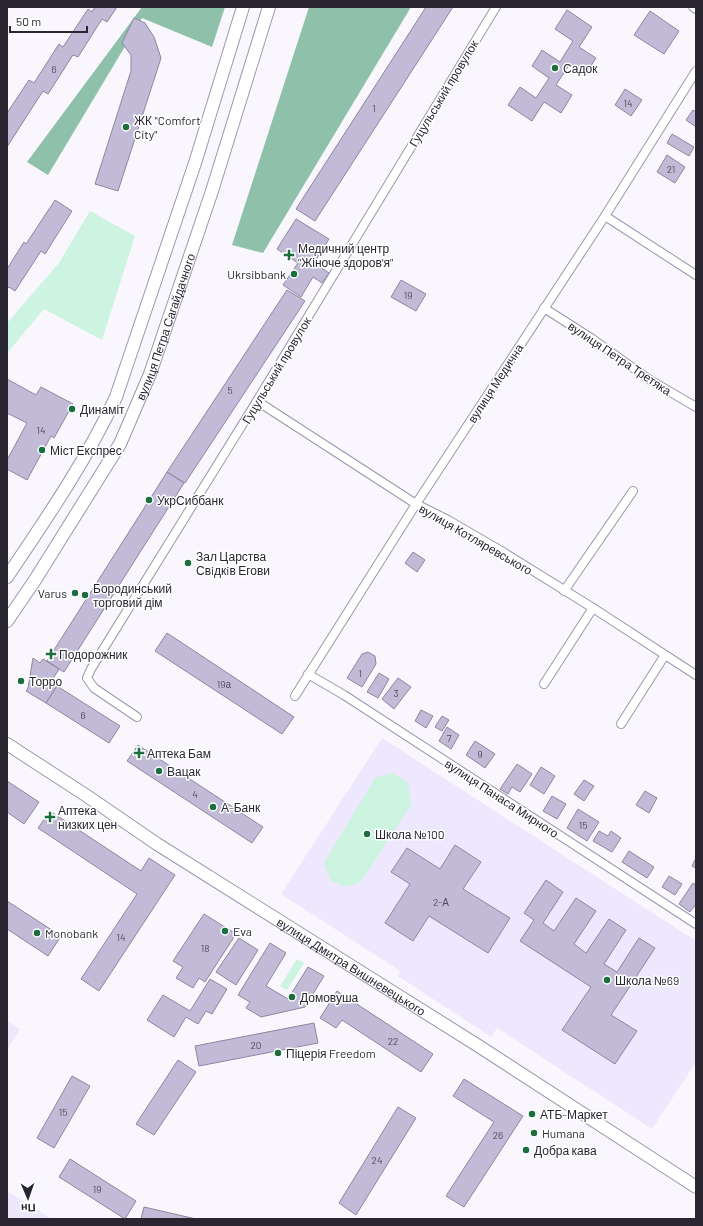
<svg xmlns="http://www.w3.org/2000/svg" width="703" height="1226" font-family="Barlow,sans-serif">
  <rect width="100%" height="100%" fill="#f9f7fd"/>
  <!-- built -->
  <g fill="#ede8fd">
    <polygon points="382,738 696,941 696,1062 652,1129 497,1028 491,1037 398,976 400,971 281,894"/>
    <polygon points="7,1021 20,1029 7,1050"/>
    <polygon points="7,1191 52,1219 7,1219"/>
  </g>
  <!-- green -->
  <g fill="#cdf3e1">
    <polygon points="90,211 135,236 102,340 44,309 7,353 7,323 59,263"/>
    <polygon points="392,773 408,782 411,805 361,882 346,887 331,881 324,863 375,778"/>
    <polygon points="297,959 304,963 287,990 280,986"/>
  </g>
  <!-- forest -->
  <g fill="#8fc0a9">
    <polygon points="142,7 225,7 212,47 142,18 48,175 27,162"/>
    <polygon points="309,7 411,7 263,253 232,245"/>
  </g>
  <!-- building -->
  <g fill="#c2bbd7" stroke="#8c86a0">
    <polygon points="95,7 117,7 107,22 102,19 78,57 73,55 48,94 43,91 7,147 7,113 29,80 34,83 59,44 63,47 88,9 92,12"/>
    <polygon points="426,7 453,7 315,221 296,209"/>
    <polygon points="567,10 592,27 579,47 596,58 585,75 569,65 556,85 572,95 561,113 544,102 532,121 508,105 520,87 536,98 549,78 532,66 542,50 560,62 573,41 555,29"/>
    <polygon points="650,11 679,31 664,54 634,35"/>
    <polygon points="134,18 145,23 154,37 161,58 118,191 95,184 131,71 131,55 122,43"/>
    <polygon points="625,89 642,100 631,116 615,105"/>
    <polygon points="693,110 696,112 696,127 686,120"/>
    <polygon points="672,134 694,147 689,156 667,143"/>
    <polygon points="667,155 685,167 675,183 657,172"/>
    <polygon points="55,200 72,211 45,254 41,251 15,291 9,287 7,289 7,269 24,242 26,244"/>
    <polygon points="296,219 329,239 314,263 329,273 322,283 313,277 301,297 283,285 298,263 277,249"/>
    <polygon points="401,280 426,294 416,311 391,297"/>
    <polygon points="287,290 305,301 185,483 167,472"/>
    <polygon points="7,379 36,395 41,387 73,404 54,438 51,436 27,480 7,469 7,460 27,423 7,413"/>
    <polygon points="167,472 184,483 64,672 47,661"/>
    <polygon points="413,552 425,560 417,572 405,563"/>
    <polygon points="167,633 294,717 282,734 155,651"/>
    <polygon points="368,652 375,656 376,664 362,687 347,678 362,654"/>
    <polygon points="33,658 40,663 43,659 59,669 51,682 57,686 46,703 26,691 28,688"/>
    <polygon points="379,673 389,679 378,698 367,692"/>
    <polygon points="398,678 411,687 394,709 382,699"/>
    <polygon points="57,686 120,726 109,743 46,703"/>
    <polygon points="421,710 433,716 426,728 415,721"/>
    <polygon points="442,716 449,720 442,731 435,727"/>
    <polygon points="447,727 459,735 451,749 439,741"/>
    <polygon points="475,741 495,754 485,768 466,755"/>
    <polygon points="138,745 263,827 252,843 127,761"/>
    <polygon points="517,764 532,774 520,792 512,787 508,794 500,789"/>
    <polygon points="541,767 555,776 544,794 530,785"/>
    <polygon points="584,780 594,786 584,801 574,794"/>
    <polygon points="7,781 39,802 24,824 7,812"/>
    <polygon points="645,791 657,798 649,813 636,805"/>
    <polygon points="552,796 566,804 557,819 543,811"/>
    <polygon points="578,809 599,822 587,841 567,828"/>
    <polygon points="50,811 141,871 149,858 175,875 99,991 81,979 137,894 38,828"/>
    <polygon points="599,831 608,836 611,831 621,838 612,852 593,841"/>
    <polygon points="455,845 481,862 463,889 510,918 488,953 429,916 413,941 385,923 410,884 391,872 407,848 440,869"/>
    <polygon points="629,851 654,867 647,878 622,862"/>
    <polygon points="696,858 696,868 692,866"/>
    <polygon points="669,876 682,884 675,895 662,887"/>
    <polygon points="546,880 563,892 543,923 554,931 576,898 596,911 574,944 586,953 609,919 626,930 604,964 617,972 639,938 655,948 611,1015 637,1031 615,1064 562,1030 591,987 520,941 534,920 524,913"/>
    <polygon points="693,883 696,885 696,904 690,912 679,904"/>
    <polygon points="7,901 61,936 48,956 7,929"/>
    <polygon points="204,914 236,934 205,982 199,978 193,988 176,978 183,967 173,961"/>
    <polygon points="239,938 258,950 236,985 216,972"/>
    <polygon points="270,943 286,953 266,986 288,999 308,967 324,976 305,1007 261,1017 246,1008 250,1002 238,995"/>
    <polygon points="210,979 227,989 212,1014 206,1011 198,1024 186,1017 174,1037 147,1020 163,995 190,1011"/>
    <polygon points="337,991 433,1054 421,1072 342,1020 336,1028 320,1018"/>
    <polygon points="314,1023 318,1043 199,1066 195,1046"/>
    <polygon points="178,1060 196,1072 154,1135 136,1124"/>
    <polygon points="72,1076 90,1086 54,1148 37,1138"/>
    <polygon points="464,1079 523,1116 464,1207 446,1196 494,1122 453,1096"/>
    <polygon points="398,1107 416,1118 356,1215 339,1203"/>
    <polygon points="70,1159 136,1201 125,1219 59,1177"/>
    <polygon points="144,1207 196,1219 141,1219"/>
  </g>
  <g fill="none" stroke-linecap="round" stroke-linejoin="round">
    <!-- street casing -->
    <g stroke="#9c96b0" stroke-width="10">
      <g id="street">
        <polyline points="693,7 696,9"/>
        <polyline points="605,216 696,275"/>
        <polyline points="544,308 591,338 650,380 696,407"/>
        <polyline points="257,401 416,504 448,520 503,552 593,608 696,675"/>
        <polyline points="564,591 633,491"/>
        <polyline points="308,674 344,695 696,924"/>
        <polyline points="544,684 593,608"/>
        <polyline points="295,696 416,504 605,216 696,71"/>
        <polyline points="137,717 94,688 87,678 91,669 257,401 496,7"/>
        <polyline points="621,724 665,655"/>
      </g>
    </g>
    <!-- secondary casing -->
    <g stroke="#9c96b0" stroke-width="14">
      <g id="secondary">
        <path d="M7,577C46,519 86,461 116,397L195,163L243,7"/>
        <path id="s1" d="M7,621L35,580L120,444L150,374L212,191L269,7"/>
        <path id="s2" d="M7,744L87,796L157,844L477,1045L696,1187"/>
      </g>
    </g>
    <!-- street -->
    <use href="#street" stroke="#fff" stroke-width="8"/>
    <!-- secondary -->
    <use href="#secondary" stroke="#fff" stroke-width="12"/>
  </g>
  <!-- markers -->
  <g fill="#1d6e3f" stroke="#fff" stroke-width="1.5">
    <circle cx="555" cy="68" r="4"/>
    <circle cx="126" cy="127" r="4"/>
    <path d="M287 249h4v4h4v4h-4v4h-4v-4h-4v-4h4z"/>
    <circle cx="294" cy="274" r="4"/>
    <circle cx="72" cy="409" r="4"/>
    <circle cx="42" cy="450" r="4"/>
    <circle cx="149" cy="500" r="4"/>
    <circle cx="188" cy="563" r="4"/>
    <circle cx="75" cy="593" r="4"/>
    <circle cx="85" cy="595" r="4"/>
    <path d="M49 648h4v4h4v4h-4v4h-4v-4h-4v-4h4z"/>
    <circle cx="21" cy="681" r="4"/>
    <path d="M137 747h4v4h4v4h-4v4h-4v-4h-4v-4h4z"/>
    <circle cx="159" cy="771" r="4"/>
    <circle cx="213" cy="807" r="4"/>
    <path d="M48 811h4v4h4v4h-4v4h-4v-4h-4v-4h4z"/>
    <circle cx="367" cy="834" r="4"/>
    <circle cx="225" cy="931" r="4"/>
    <circle cx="37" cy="933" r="4"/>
    <circle cx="607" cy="980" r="4"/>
    <circle cx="292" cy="997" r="4"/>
    <circle cx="278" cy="1053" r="4"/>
    <circle cx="532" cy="1114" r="4"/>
    <circle cx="534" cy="1133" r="4"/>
    <circle cx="526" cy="1150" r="4"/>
  </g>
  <g text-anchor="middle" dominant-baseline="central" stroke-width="3" stroke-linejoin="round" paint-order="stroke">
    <!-- number labels -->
    <g font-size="10" fill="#4f4b5a">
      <text x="54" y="69">6</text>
      <text x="628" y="103">14</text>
      <text x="374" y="108">1</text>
      <text x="671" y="169">21</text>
      <text x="408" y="295">19</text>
      <text x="230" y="390">5</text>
      <text x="41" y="430">14</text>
      <text x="360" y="673">1</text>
      <text x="224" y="684">19а</text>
      <text x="396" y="693">3</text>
      <text x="83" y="715">6</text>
      <text x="449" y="738">7</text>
      <text x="480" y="754">9</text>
      <text x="195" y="794">4</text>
      <text x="583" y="825">15</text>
      <text x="441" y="902">2-А</text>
      <text x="121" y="937">14</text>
      <text x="205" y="948">18</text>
      <text x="393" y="1041">22</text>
      <text x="256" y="1045">20</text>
      <text x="63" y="1112">15</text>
      <text x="498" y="1135">26</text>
      <text x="377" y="1160">24</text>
      <text x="97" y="1189">19</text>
    </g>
    <!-- poi labels -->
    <g font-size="12" fill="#292631" stroke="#fff" text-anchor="start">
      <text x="563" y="68">Садок</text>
      <text x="134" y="120">ЖК "Comfort<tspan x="134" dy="14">City"</tspan></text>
      <text x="298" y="248">Медичний центр<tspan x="298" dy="14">"Жіноче здоров'я"</tspan></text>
      <text x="286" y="274" text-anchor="end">Ukrsibbank</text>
      <text x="80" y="409">Динаміт</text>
      <text x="50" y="450">Міст Експрес</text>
      <text x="157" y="500">УкрСиббанк</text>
      <text x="196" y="556">Зал Царства<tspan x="196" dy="14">Свiдкiв Егови</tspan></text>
      <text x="93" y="588">Бородинський<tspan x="93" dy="14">торговий дім</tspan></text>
      <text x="67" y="593" text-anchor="end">Varus</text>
      <text x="59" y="654">Подорожник</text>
      <text x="29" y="681">Торро</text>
      <text x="147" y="753">Аптека Бам</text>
      <text x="167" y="771">Вацак</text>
      <text x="221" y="807">А-Банк</text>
      <text x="58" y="810">Аптека<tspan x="58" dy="14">низких цен</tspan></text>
      <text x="375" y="834">Школа №100</text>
      <text x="233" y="931">Eva</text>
      <text x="45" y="933">Monobank</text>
      <text x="615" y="980">Школа №69</text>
      <text x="300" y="997">Домовуша</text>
      <text x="286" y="1053">Піцерія Freedom</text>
      <text x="540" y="1114">АТБ-Маркет</text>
      <text x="542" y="1133">Humana</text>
      <text x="534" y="1150">Добра кава</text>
    </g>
    <!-- street labels -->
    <g font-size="12" fill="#292631" stroke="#fff">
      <text transform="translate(443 93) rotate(-59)">Гуцульський провулок</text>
      <text stroke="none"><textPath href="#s1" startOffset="336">вулиця Петра Сагайдачного</textPath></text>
      <text transform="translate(620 358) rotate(34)">вулиця Петра Третяка</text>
      <text transform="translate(276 370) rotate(-59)">Гуцульський провулок</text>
      <text transform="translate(495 383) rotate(-57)">вулиця Медична</text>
      <text transform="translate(476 539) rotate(30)">вулиця Котляревського</text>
      <text transform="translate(502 798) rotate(33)">вулиця Панаса Мирного</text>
      <text stroke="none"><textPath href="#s2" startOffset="410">вулиця Дмитра Вишневецького</textPath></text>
    </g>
  </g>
  <!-- border -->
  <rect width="703" height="1226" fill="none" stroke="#292631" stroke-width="16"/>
  <!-- north arrow -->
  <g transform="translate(28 1198) rotate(178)" stroke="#ffffff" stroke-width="3" paint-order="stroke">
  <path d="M0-3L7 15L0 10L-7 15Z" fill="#292631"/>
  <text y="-6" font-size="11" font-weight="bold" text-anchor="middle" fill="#292631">Пн</text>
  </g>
  <!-- scale -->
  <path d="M10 26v6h77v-6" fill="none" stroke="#292631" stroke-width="2"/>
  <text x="16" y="26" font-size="12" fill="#292631" stroke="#ffffff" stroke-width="3" paint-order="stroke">50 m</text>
</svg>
